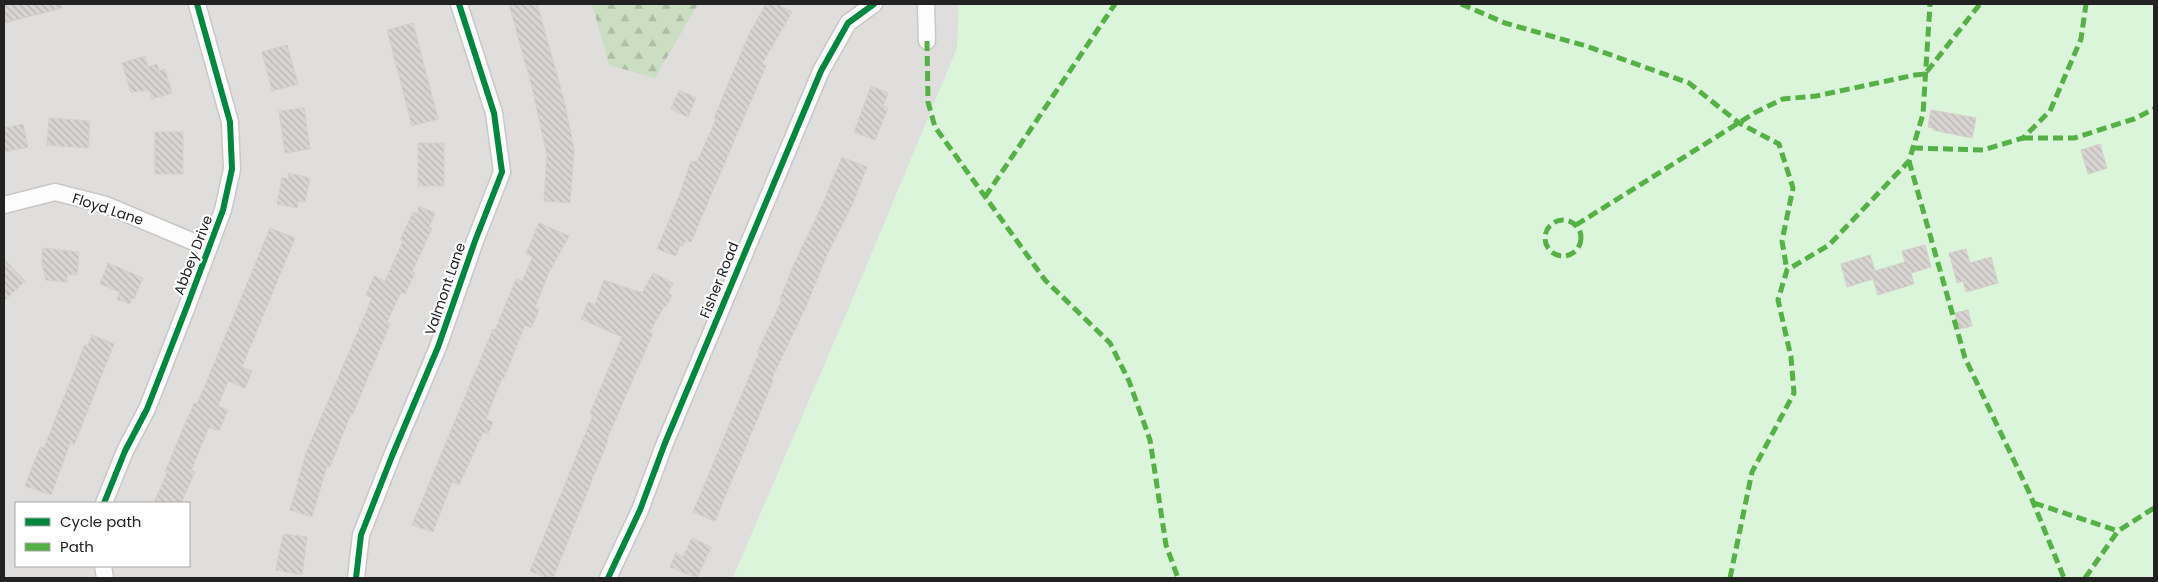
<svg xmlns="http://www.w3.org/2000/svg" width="2158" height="582" font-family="Poppins,sans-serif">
  <defs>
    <pattern id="forest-firs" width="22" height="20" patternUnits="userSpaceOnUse" patternTransform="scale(1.25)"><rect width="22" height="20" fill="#cbdec1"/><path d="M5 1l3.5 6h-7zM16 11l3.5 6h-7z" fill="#aebea6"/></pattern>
    <pattern id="building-back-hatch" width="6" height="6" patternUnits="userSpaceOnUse" patternTransform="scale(1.25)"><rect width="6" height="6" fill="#d7d4d2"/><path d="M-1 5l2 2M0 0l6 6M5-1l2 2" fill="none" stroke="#b8b6b4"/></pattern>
  </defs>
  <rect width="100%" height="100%" fill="#f0eeeb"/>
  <!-- residential -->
  <path fill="#dfdedc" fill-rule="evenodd" d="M4,4H962V45L733,578H4ZM16,503H189V566H16Z"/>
  <!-- forest -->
  <polygon fill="url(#forest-firs)" points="592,4 698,4 655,78 609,65"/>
  <!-- park -->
  <polygon fill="#daf5da" points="959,4 2154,4 2154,578 733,578 856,291 957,48"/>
  <!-- building -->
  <g fill="url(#building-back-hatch)" stroke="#d3d0cc">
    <polygon points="4,4 62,4 62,8 4,23"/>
    <polygon points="509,4 537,4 564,100 574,149 570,203 544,201 547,155 532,87"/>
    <polygon points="766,4 777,4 792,12 762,64 766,66 691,242 686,240 683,246 680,245 676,256 657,249 680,194 691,161 697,162 716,119 714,118 749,34"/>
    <polygon points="413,23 438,119 412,126 387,30"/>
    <polygon points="287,45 298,84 272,91 262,52"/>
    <polygon points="145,56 148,67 157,64 159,71 165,69 172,93 152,99 149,90 131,92 122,63"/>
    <polygon points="871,86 888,93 883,106 888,108 875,140 854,132"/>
    <polygon points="679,90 696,98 688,117 671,109"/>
    <polygon points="304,108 310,149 285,153 279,111"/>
    <polygon points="1931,110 1976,118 1972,138 1933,130 1933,128 1928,127"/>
    <polygon points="49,118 90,121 88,148 47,145"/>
    <polygon points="23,124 28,147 4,152 4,128"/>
    <rect x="155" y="132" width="28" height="42"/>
    <rect x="418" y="143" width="26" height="43"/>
    <polygon points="2100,144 2107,168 2088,174 2081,150"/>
    <polygon points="842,157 867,167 852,205 826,257 805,309 771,380 773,381 715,521 693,512 759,353 757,352 782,300 780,299 795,262 820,210"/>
    <polygon points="288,173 310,178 305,202 298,201 297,208 277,204 282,178 289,179"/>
    <polygon points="418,206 435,213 429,227 432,228 412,272 415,273 405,294 401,292 387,322 390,324 366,382 353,414 351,413 330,467 327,466 312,517 290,510 306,453 372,298 366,295 374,276 385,281 403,241 400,240 413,212 418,214"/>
    <polygon points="539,223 569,236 549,272 535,307 539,309 531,328 525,325 504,378 502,378 486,419 493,422 488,434 483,432 459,485 452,482 433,532 412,525 493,329 495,330 516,279 522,281 533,257 526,254"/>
    <polygon points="270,228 295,238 242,367 252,371 245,388 228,381 218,406 228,410 219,431 209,427 208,429 191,471 195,472 181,503 154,503 167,473 165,472 179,438 194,403 197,404 204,388"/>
    <polygon points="1925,245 1931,267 1911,273 1914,284 1878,295 1873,279 1847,287 1841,264 1870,255 1875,271 1905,262 1902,251"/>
    <polygon points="43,248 79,252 77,275 67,274 67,282 46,280 42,263"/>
    <polygon points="1966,249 1970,263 1991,257 1998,283 1966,292 1963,281 1957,283 1949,253"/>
    <polygon points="4,259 25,281 4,301"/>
    <polygon points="108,263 143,278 134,299 132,298 130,304 117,299 120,292 100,284"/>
    <polygon points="653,273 673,283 668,293 672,295 666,307 664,306 650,332 653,333 607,439 608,440 566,546 553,578 547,578 530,571 593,415 590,413 622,337 581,319 588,302 595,305 604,280 642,293"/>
    <polygon points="1968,310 1972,326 1959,329 1955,313"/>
    <polygon points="92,335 114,344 74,445 70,443 51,495 25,486 40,447 44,448 85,344 87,347"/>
    <polygon points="283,534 307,537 302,575 276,570"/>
    <polygon points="692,538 711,547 697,578 670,567 676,553 683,557"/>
  </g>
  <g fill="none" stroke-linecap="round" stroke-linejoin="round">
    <!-- minor casing -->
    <g stroke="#c9c8c7" stroke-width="19">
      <g id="minor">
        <polyline points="926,4 927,41"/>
        <polyline points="4,205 55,192 106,205 208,248"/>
        <polyline points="104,503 125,451 147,409 186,309 223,210 232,169 230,122 197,4"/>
        <polyline points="103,566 105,578"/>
        <polyline points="356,578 361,535 392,456 438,347 475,241 502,172 494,113 459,4"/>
        <polyline points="608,578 640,510 665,443 821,71 848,23 874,4"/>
      </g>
    </g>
    <!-- minor -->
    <use href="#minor" stroke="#fdfcfc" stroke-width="16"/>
    <!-- quiet -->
    <g stroke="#55b145" stroke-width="5" stroke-dasharray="10 5" stroke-linecap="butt">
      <polyline points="1461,4 1505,23 1586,46 1689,83 1739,123 1779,144 1793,188 1782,241 1787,270"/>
      <polyline points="927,41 928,102 935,127 1045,280 1110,343 1129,381 1150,440 1166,545 1178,578"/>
      <polyline points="2023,138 2074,138 2134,119 2154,109"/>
      <polyline points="1913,148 1983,150 2023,138 2050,111 2081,39 2086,4"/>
      <polyline points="1909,161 1965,358 2029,492 2064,578"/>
      <polyline points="985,197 1115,4"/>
      <circle cx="1563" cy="238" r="18"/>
      <polyline points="1576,225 1756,112 1783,99 1816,96 1915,75 1925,74 1980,4"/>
      <polyline points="2034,503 2118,531"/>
      <polyline points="1730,578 1752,472 1794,393 1791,357 1778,300 1787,270 1829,245 1909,161 1923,114 1930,4"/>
      <polyline points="2085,578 2118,531 2154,508"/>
    </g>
    <!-- cycleway casing -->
    <g stroke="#fff" stroke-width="9">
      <g id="cycleway">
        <polyline points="104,503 125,451 147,409 186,309 223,210 232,169 230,122 197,4"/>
        <polyline points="356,578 361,535 392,456 438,347 475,241 502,172 494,113 459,4"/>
        <polyline points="608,578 640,510 665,443 821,71 848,23 874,4"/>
      </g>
    </g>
    <!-- cycleway -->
    <use href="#cycleway" stroke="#00873e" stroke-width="6"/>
  </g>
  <g text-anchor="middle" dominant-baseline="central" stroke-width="4.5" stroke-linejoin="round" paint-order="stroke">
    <!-- street labels -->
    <g font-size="14" fill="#222" stroke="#fff">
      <text transform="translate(108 209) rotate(18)">Floyd Lane</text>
      <text transform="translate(193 255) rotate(-69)">Abbey Drive</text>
      <text transform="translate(719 280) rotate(-68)">Fisher Road</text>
      <text transform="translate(445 289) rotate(-71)">Valmont Lane</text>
    </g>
  </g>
  <!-- border -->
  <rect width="2158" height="582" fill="none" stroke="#222222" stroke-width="10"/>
  <!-- legend -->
  <rect x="15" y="502" width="175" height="65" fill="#ffffff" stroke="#a7a7a7"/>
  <rect x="25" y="518" width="25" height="8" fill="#00873e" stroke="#a7a7a7"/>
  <text x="60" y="527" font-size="15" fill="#222222">Cycle path</text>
  <rect x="25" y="543" width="25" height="8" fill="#55b145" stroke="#a7a7a7"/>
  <text x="60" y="552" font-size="15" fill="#222222">Path</text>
</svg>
